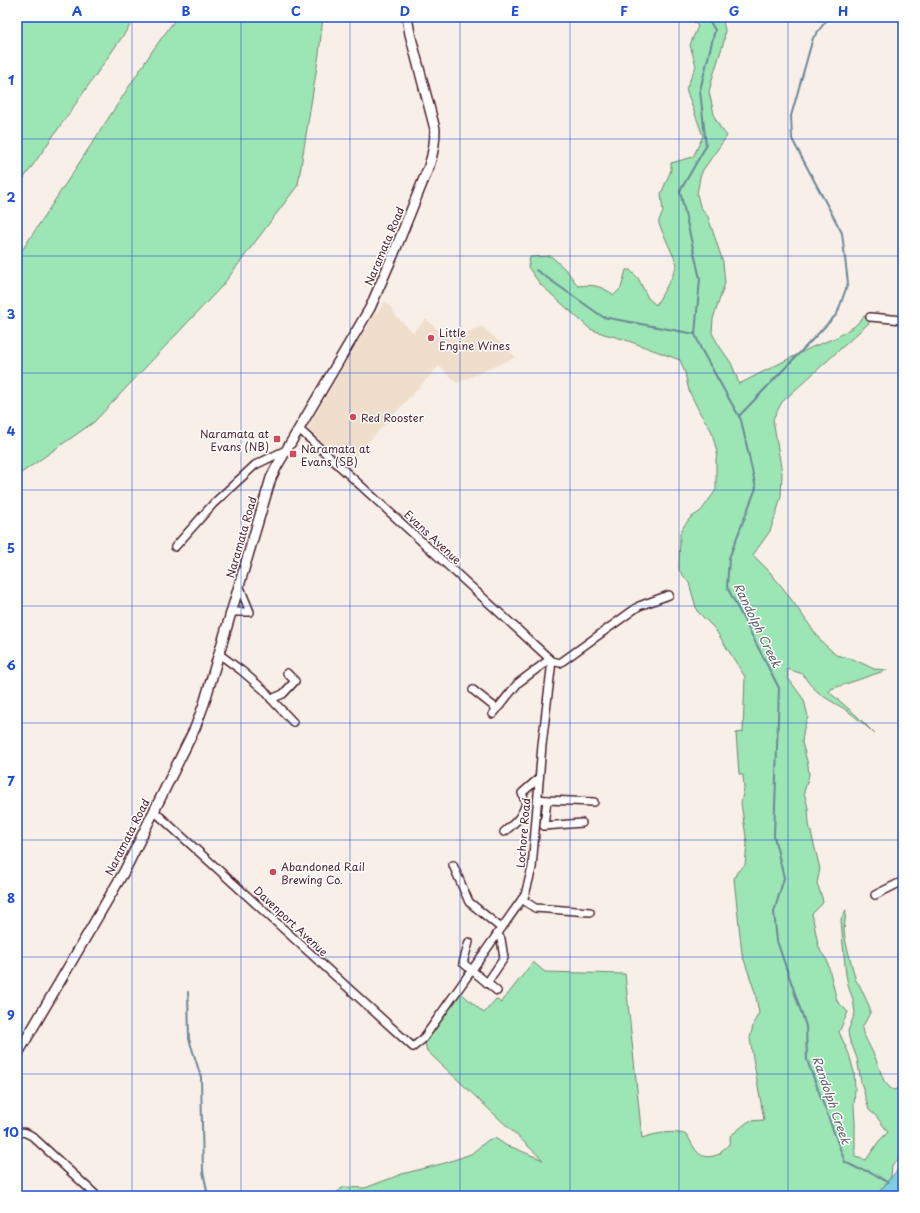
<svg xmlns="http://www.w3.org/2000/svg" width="920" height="1213" font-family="'Playpen Sans',sans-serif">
  <rect width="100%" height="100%" fill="#f8f0e8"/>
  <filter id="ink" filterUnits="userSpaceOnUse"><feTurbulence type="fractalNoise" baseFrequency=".025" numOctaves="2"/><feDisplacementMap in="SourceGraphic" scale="8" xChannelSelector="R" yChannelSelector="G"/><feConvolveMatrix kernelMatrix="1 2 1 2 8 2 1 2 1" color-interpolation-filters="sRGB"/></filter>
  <g filter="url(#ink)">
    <!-- built -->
    <polygon fill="#f0decd" points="385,301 392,309 396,316 413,332 426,319 449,339 482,326 516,357 457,383 439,366 347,465 308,429 309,425 375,313 378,311"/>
    <!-- green -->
    <g fill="#9ce5b4" stroke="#738270">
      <polygon points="17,17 136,17 17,188"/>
      <polygon points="177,17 323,17 319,54 298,185 222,286 94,422 17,476 17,258 153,50"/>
      <path d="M689,17H722L725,30L724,41L713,76L709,92L715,118L720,127L727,136L703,170L700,177L697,194L700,206L708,217L723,262L725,283L713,319L712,333L718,344L731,363L736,375L739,384L812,347L835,338L855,326L864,316L870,322L782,402L773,419L782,473L781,496L777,511L770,531L753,555L769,571L783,588L821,641L836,655L853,659L874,669L887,670L831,689L829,692L856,715L875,734C865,725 854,715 843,708C827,699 812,691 803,674L787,669L788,678L804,700L808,717L804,728L802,742L808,765L809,775L804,792L808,808L809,824L820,869L817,883L822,897L823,903L812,914L818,944L821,952L827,960L837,1001L848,1012L839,1032L849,1054L854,1072L855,1089L854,1106L855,1122V1157L866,1160L879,1141L888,1132L876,1116L869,1110L861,1082L857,1058L849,1038L848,1031L855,1013L853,999L849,989L846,975L843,945L841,919L846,910L844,931L846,943L856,981L859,984L870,1008V1013L862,1028L863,1033L875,1057L884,1081L890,1088L894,1090L903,1086V1155L892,1165L891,1177L876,1196H869L867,1194L850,1196H334L340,1189L345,1187L365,1188L402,1174L445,1163L471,1154L488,1140L495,1138L507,1146L514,1148L543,1160L427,1051L425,1043L461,993L484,1013L496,999L501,1003L533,962L545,972L625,974L642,1138C656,1133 674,1130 687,1135C696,1151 699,1162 720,1154L721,1151C727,1147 731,1144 730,1136L749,1121L764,1120L752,1052L750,1038L754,1022L759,1013L755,992L742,954L734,879L737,872L745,865L747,844L741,803L744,788L743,775L739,774L736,733L743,732L745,677L715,629L697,611L689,583L679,570L680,533L684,526L690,518L701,511L716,490V459L717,452L711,430L700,413L689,391L685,373L680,360L623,339L604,334L590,329L540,284L528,267L530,257L551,256L567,271L578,286C594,284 601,286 614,295L621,288L626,270H630L638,278L648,298L656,305L672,277L677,264L659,224V220L663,212L661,194L671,170V163L693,157L703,136L686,89L696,66L690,45L698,26Z"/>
    </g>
    <!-- water -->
    <polygon fill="#81cee0" stroke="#6b8898" points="903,1163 903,1196 876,1196"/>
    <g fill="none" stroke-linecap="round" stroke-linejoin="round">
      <!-- stream -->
      <g stroke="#6b8898" stroke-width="2">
        <polyline points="707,17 715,30 700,90 706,146 680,191 700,279 695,334 701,349 741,420 756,488 729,558 727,587 779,688 774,836 784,878 774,912 777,941 806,1026 807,1060 845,1162 859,1169 871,1172 887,1182"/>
        <polyline points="536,270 603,317 695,334"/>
        <polyline points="739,416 837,314 848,283 842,233 792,139 791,116 813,38 829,17"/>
        <polyline points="188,992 189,1039 201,1077 203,1171 208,1196"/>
      </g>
      <!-- minor casing -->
      <g stroke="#4a1f2b" stroke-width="10">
        <g id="minor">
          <polyline points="870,317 903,320"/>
          <polyline points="299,429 552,661"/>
          <polyline points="175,547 213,504 255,465 286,450"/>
          <polyline points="231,612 250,612 239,585"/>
          <polyline points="219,654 242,671 264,690 274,702 293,722"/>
          <polyline points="473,690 497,709"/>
          <polyline points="271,699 283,694 295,681 287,673"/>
          <polyline points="493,714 518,683 550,659"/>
          <polyline points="538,799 547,800 544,826 582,823"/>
          <polyline points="547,800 594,802"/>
          <polyline points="154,811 413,1047 423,1039 525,895 532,868 542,745 552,661 560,663 639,606 669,595"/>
          <path d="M504,832C516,822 520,819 526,804L522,793L539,778"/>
          <polyline points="453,865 469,902 501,928"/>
          <polyline points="875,895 903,881"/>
          <polyline points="522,899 535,908 590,912"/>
          <polyline points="469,942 463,963 497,991"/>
          <polyline points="487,983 504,958 501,939 497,934"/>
          <path d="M17,1135C22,1130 27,1133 32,1136L97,1196"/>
        </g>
      </g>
      <!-- major casing -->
      <g stroke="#4a1f2b" stroke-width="12">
        <path id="major" d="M17,1055L125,870L195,728L204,704L271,478L277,466L370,308L394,253L429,166C433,154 435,143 435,129L410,34L407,17"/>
      </g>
      <!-- minor -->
      <use href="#minor" stroke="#fff" stroke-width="7"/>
      <!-- major -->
      <use href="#major" stroke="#fff" stroke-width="9"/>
    </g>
  </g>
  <!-- grid -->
  <path fill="none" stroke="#1d4ed8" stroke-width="1" stroke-opacity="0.55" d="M132,17V1196M241,17V1196M350,17V1196M460,17V1196M570,17V1196M679,17V1196M788,17V1196M17,139H903M17,256H903M17,373H903M17,490H903M17,606H903M17,723H903M17,840H903M17,957H903M17,1074H903"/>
  <!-- markers -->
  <g fill="#d1495b" stroke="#fff" stroke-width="1.5">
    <circle cx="431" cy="338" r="4"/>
    <circle cx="353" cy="417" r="4"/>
    <rect x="273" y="435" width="8" height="8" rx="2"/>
    <rect x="289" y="450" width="8" height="8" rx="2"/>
    <circle cx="273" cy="872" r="4"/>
  </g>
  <g text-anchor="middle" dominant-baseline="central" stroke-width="3" stroke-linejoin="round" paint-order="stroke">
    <!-- street labels -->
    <g font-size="11" fill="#4a1f2b" stroke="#fff">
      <text transform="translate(384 246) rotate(-67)">Naramata Road</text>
      <text transform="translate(241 537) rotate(-74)">Naramata Road</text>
      <text transform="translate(433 537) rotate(43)">Evans Avenue</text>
      <text transform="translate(523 833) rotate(-85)">Lochore Road</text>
      <text transform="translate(127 837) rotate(-63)">Naramata Road</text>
      <text transform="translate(291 921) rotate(43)">Davenport Avenue</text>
    </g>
    <!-- poi labels -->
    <g font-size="11" fill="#4a1f2b" stroke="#fff" text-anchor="start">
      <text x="439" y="332">Little<tspan x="439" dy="13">Engine Wines</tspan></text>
      <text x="361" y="417">Red Rooster</text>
      <text x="269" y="433" text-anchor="end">Naramata at<tspan x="269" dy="13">Evans (NB)</tspan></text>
      <text x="301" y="448">Naramata at<tspan x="301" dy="13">Evans (SB)</tspan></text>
      <text x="281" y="866">Abandoned Rail<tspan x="281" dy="13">Brewing Co.</tspan></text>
    </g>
    <!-- water labels -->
    <g font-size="12" font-style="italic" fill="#5d5c6a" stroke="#fff">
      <text transform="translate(758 625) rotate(64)">Randolph Creek</text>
      <text transform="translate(832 1100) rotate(71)">Randolph Creek</text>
    </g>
  </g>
  <!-- margin -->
  <rect width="920" height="1213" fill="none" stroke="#fff" stroke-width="44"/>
  <rect x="22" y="22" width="876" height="1169" fill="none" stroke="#1d4ed8" stroke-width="1.5"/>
  <g font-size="13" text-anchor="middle" font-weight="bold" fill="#1d4ed8">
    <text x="77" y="16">A</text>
    <text x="186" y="16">B</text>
    <text x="296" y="16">C</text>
    <text x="405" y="16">D</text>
    <text x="515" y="16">E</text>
    <text x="624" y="16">F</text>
    <text x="734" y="16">G</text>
    <text x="843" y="16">H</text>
    <text x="11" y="85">1</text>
    <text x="11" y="202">2</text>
    <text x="11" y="319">3</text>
    <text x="11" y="436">4</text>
    <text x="11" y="553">5</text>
    <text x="11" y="670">6</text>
    <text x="11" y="786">7</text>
    <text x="11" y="903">8</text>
    <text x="11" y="1020">9</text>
    <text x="11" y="1137">10</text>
  </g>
</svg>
